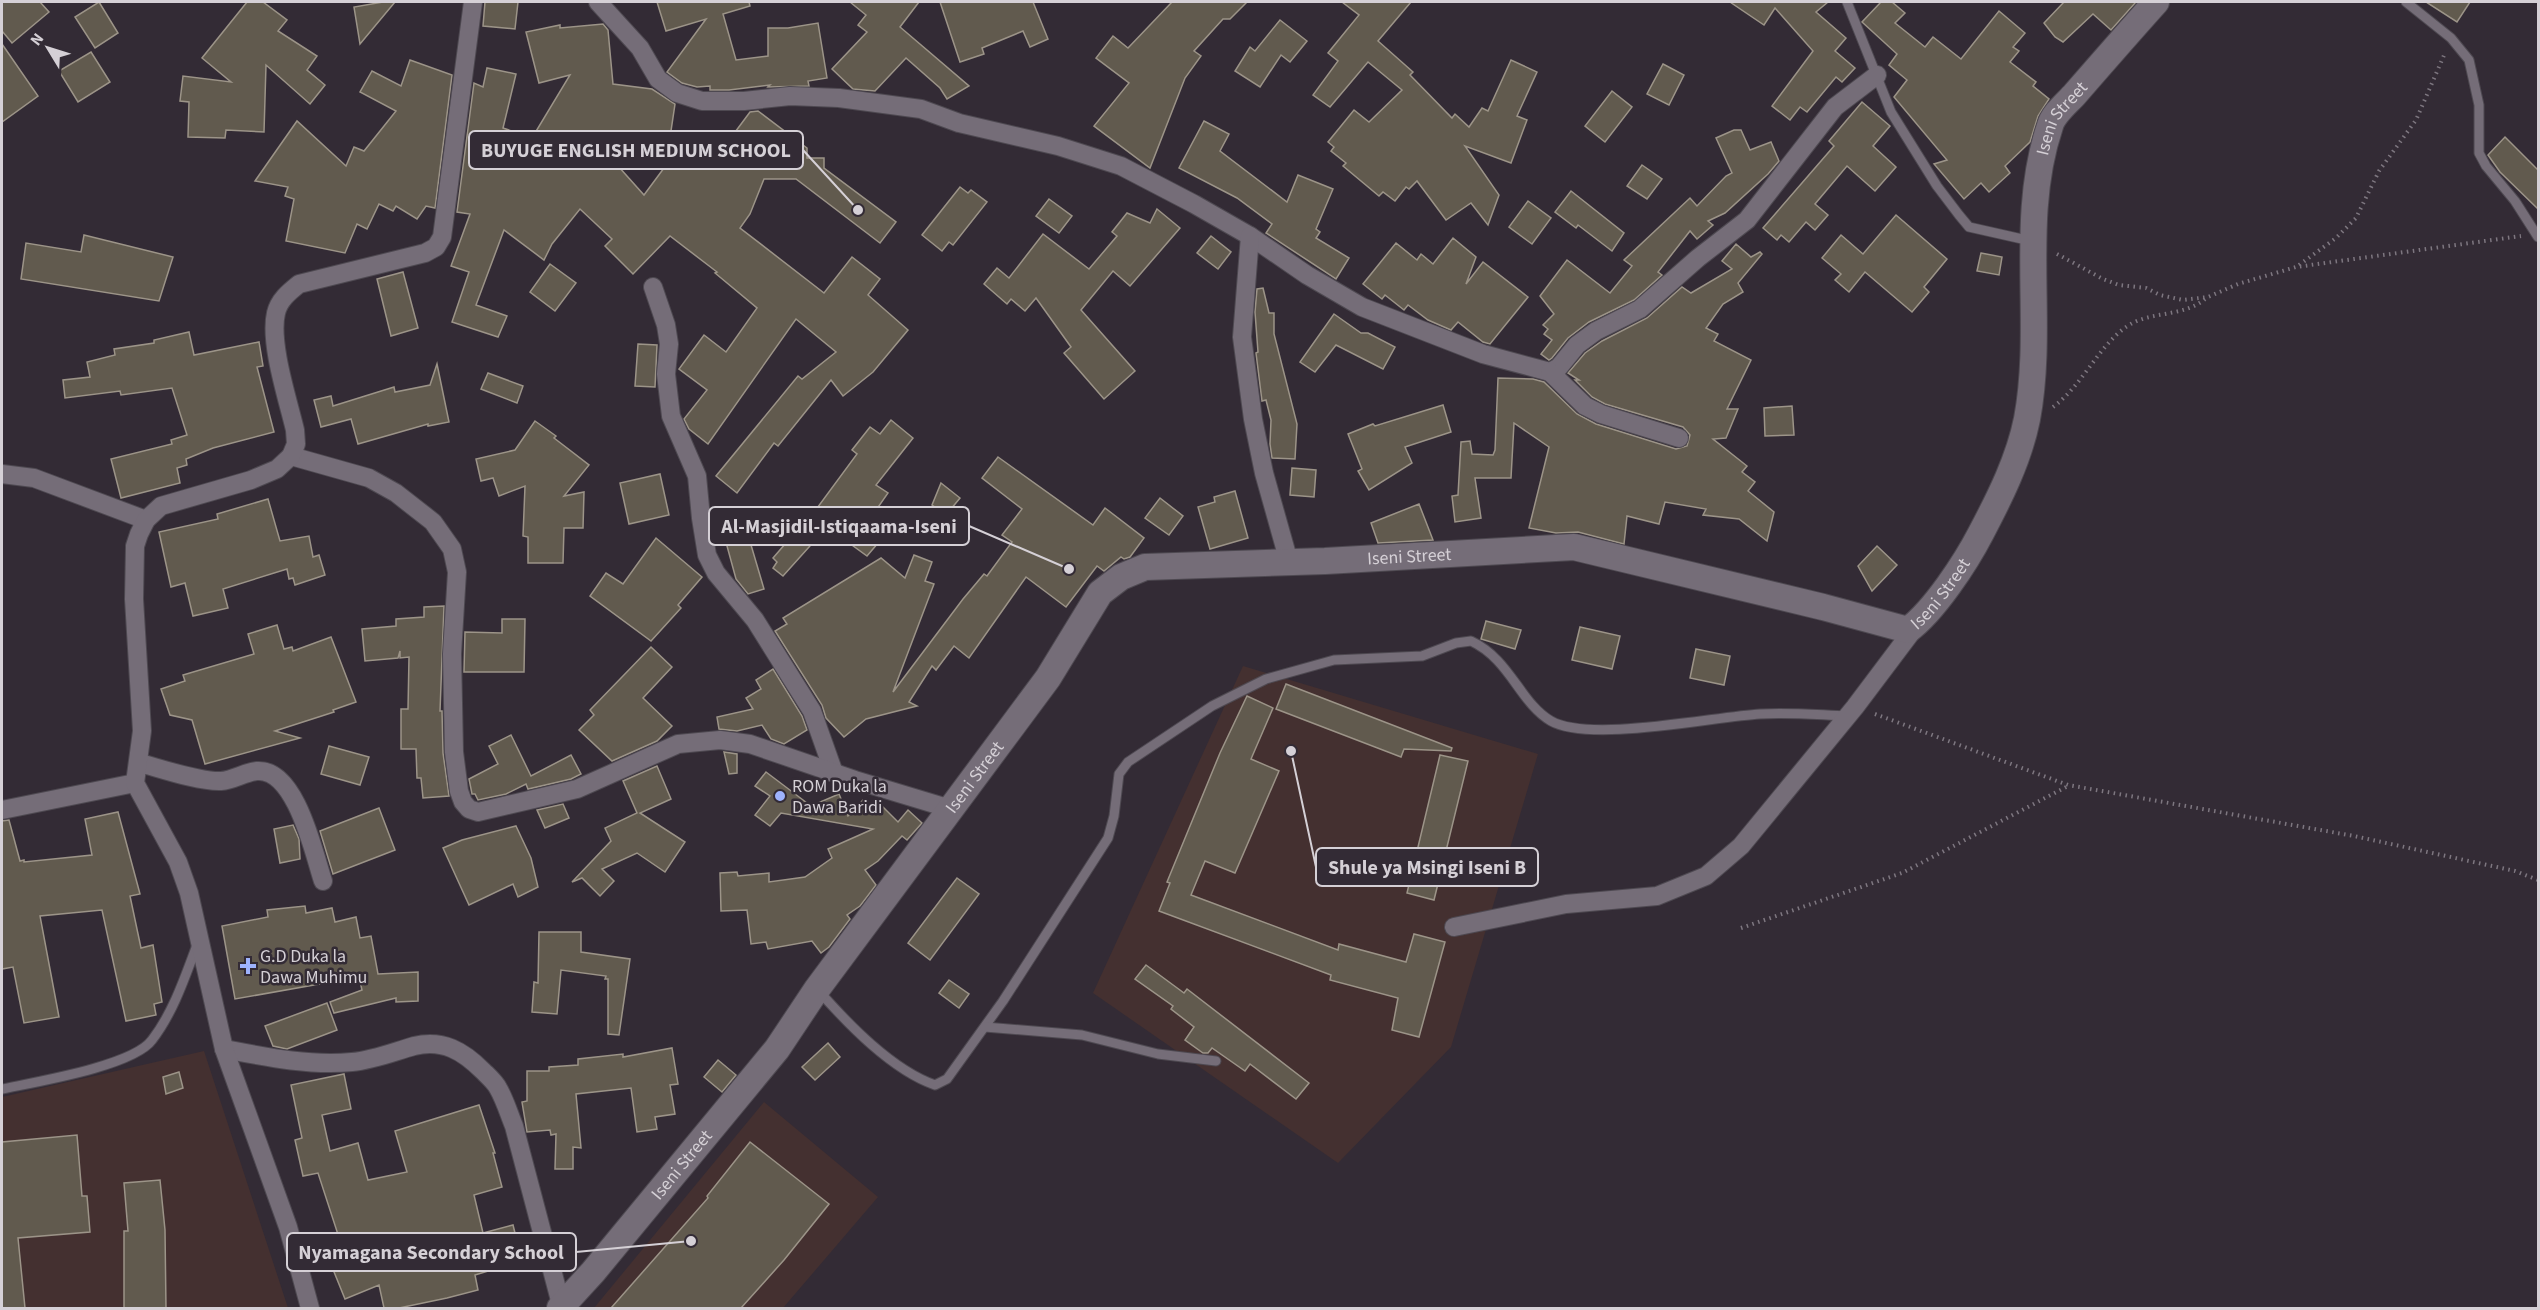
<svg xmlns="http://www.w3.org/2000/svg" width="2540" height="1310" font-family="'Source Sans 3',sans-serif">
  <rect width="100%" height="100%" fill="#332b35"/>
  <!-- education -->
  <g fill="#443030">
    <polygon points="1243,666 1538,754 1451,1047 1338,1163 1093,993"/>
    <polygon points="204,1051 288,1308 2,1308 2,1097"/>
    <polygon points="764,1102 878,1197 783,1308 594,1308"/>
  </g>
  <!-- building -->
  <g fill="#615a4e" stroke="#9c9488" stroke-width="1.5" fill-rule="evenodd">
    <polygon points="2,2 40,2 49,12 12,43 2,31"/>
    <polygon points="99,2 118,33 95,48 75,17"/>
    <polygon points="247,2 263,2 287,20 278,31 317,56 307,70 325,85 310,104 266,65 264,132 226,130 225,138 188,137 189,102 180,101 183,76 231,82 202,58"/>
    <polygon points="383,2 395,2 360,44 354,7"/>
    <polygon points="485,2 518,2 515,29 483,26"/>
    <polygon points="657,2 749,2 750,6 723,14 736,60 768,56 768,28 788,28 818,23 827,78 808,81 809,86 768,87 770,85 729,90 710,90 710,86 697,87 682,83 667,72 706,19 666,31"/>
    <polygon points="850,2 919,2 900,27 969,86 947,99 940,88 906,58 875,91 853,89 832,69 867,32 858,25 866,15"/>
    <polygon points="940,2 1033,2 1048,39 1030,47 1023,31 982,48 984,54 960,62"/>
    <polygon points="1172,2 1247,2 1230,19 1223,19 1194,51 1201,56 1185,78 1150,168 1094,126 1129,83 1096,58 1113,36 1128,48"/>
    <polygon points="1342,2 1411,2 1378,41 1413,72 1410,75 1452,118 1455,114 1469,127 1482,108 1488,111 1511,60 1537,72 1517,116 1527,120 1511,163 1465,146 1499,195 1488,225 1471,203 1446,220 1417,181 1409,189 1406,187 1395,201 1383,192 1379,196 1343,166 1346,163 1331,151 1334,147 1328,142 1354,110 1369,122 1402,90 1368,62 1330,107 1313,95 1338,61 1328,53 1359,15"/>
    <polygon points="1730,2 1828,2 1816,12 1846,38 1835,51 1855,68 1842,82 1836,77 1807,112 1800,107 1790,120 1772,106 1813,51 1775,8 1764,25"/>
    <polygon points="1881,2 1892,2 1905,13 1895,23 1925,47 1933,37 1961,59 1999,11 2025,33 2013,47 2019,51 2010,62 2036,82 2033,86 2049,99 2038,116 2030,142 2005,166 2010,173 1989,192 1981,183 1964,199 1934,164 1947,160 1894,97 1907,80 1889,65 1897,54 1862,22"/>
    <polygon points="2064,2 2136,2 2111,30 2093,14 2063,42 2055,37 2044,23"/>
    <polygon points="2426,2 2470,2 2457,22"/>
    <polygon points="1280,20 1307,41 1290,62 1281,55 1260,87 1235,71 1250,47 1255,51"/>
    <path d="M603,24L608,30L613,84L652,89L675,104L671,131L713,158L718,144L724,147L750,112L758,111L807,148V158H824V168L896,222L880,243L796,179H764L750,214L740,228L824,293L852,257L880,279L868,295L908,330L873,372L843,396L831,380L778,446L774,443L737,493L716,476L798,376L802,379L836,352L796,319L708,444L689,429L684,419L707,390L679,369L704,335L726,352L757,308L715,273L717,272L670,236L633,274L605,246L612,239L580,209L552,244L544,260L504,230L476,305L507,316L498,337L452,322L469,272L451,266L470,214L457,212L474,83L483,87L487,68L516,74L503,128L532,138L570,75L539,83L526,32L560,25V28ZM681,145L644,195L601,147Z"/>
    <polygon points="2,44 38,96 2,122"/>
    <polygon points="91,52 110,82 78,102 59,71"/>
    <polygon points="410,60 452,75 435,208 426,206 417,219 396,206 393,211 379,204 367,229 357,224 345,253 286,241 294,199 285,196 288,187 255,181 297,121 346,166 354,147 364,151 396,111 360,92 372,71 401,86"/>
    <polygon points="1663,64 1684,75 1669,105 1647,94"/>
    <polygon points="1612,91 1632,107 1605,142 1585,126"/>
    <polygon points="1862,102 1890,126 1873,146 1896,167 1875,191 1847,166 1815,204 1828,215 1815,230 1806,222 1789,242 1781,235 1777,240 1763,228 1834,146 1829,141"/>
    <polygon points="1204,121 1229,134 1220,151 1287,202 1298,175 1333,189 1316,229 1320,232 1316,238 1349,258 1336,279 1266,233 1272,224 1237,198 1179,168"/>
    <polygon points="1734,130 1741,130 1750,150 1771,142 1779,161 1768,174 1725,213 1708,221 1713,225 1697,239 1690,231 1658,272 1662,275 1634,300 1589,322 1568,338 1552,358 1549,360 1541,354 1552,340 1544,334 1548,329 1543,325 1554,314 1540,296 1567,260 1610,293 1632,266 1624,260 1690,198 1697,206 1726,176 1732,173 1716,138"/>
    <polygon points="2505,137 2538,170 2538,209 2500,172 2488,155"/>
    <polygon points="1642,165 1662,179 1647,199 1627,186"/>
    <polygon points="960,187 968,193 971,190 987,202 953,245 949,242 942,251 922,235"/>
    <polygon points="1571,191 1624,233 1612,251 1578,225 1576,228 1555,212"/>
    <polygon points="1049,199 1072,216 1059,233 1036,216"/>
    <polygon points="1528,201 1551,218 1532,244 1509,227"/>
    <polygon points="1157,209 1180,228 1130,286 1113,271 1081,310 1135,371 1104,399 1064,353 1071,347 1036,298 1025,311 1011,299 1007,304 984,284 997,268 1009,278 1043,234 1089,269 1117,236 1112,232 1127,213 1150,223"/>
    <polygon points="1896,215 1947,259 1924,287 1929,292 1912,312 1865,272 1849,292 1835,280 1841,274 1822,258 1841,235 1863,254"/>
    <polygon points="84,235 173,257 159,301 21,279 26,243 81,252"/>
    <polygon points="1211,236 1231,252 1218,269 1197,253"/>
    <polygon points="1453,238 1476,257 1466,284 1483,262 1528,297 1490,344 1483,342 1458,322 1451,330 1428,320 1408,305 1404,310 1385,295 1382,299 1363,284 1396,243 1417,260 1421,254 1433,264"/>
    <polygon points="1736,244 1751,257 1760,252 1762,254 1738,283 1743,292 1723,304 1706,328 1718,334 1714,341 1751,360 1727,409 1738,409 1726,438 1713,439 1747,466 1742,472 1755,482 1748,491 1774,512 1767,541 1739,519 1703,515 1706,509 1665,502 1659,524 1627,516 1624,544 1578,532 1556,533 1529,528 1549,447 1514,423 1511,478 1475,478 1481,518 1455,522 1452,496 1458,495 1461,442 1470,441 1472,454 1493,455 1495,450 1498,378 1533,379 1544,382 1577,414 1596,424 1676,449 1687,446 1690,435 1683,427 1605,404 1592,397 1575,380 1579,380 1568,373 1585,353 1602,341 1647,318 1682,287 1691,293 1732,269 1722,261"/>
    <polygon points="1981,253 2002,257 1999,275 1977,271"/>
    <polygon points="550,264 576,283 555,311 530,292"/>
    <polygon points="403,272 418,328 391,336 377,279"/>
    <polygon points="1263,288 1269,313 1274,313 1274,334 1297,424 1295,459 1272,458 1270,444 1271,420 1266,400 1262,401 1256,353 1258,352 1255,312 1257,289"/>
    <polygon points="1334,314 1361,333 1368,333 1395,347 1383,369 1336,345 1315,372 1300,362"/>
    <polygon points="189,332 194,355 259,342 263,366 257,367 274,432 213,448 186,459 187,465 177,468 180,483 121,498 111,459 172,444 171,440 187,435 172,388 121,395 120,391 65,398 63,380 90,377 87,362 115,355 114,349 154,343 154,340"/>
    <polygon points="638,344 657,345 655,387 635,386"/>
    <polygon points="437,364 449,422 428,426 428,424 358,444 351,419 321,427 314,400 331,396 333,406 394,387 395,392 430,385"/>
    <polygon points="488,373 523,386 517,403 481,389"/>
    <polygon points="1443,405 1451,432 1405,447 1412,463 1369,490 1358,471 1362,469 1348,434 1373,424 1375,426"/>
    <polygon points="1792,406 1794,435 1765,436 1764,408"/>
    <polygon points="891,420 913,438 876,485 888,493 867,523 884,536 867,556 827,527 783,576 773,568 777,562 773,558 792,536 795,538 857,454 852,450 870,427 880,434"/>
    <polygon points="535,421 556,436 554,438 589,465 564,496 584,492 583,528 564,528 563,563 528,563 528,537 523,536 525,486 499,496 493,478 481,481 476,459 515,450"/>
    <polygon points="998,457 1093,525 1105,508 1144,538 1130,557 1124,559 1121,557 1104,571 1097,566 1066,607 1026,577 969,658 954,646 936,670 932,666 909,702 917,706 866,719 844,737 826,718 822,705 775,631 787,624 783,618 881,558 905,578 914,555 932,562 925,581 934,584 893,692 963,599 984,574 987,576 1012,542 1002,535 1022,509 982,478"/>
    <polygon points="1292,468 1316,470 1314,497 1290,495"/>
    <polygon points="660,474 669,515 629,524 620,483"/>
    <polygon points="941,483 960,498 946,515 932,505"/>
    <polygon points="1235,491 1248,538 1210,549 1198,507 1215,502 1214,497"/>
    <polygon points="1160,498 1183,516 1169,535 1145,518"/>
    <polygon points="268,499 280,541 309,536 313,557 319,555 325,575 295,585 293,578 289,579 287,569 223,589 228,608 193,616 185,583 171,587 159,532 218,519 217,514"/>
    <polygon points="1419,504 1433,540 1378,543 1371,523"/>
    <polygon points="746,528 764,589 748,594 736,579 724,535"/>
    <polygon points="656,538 702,577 678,605 681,608 651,641 590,596 606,573 623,584"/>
    <polygon points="1877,546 1897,565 1872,591 1858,566"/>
    <polygon points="444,606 440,711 442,711 443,753 449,796 423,798 421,778 417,778 416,749 401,749 401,709 408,709 409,657 400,658 400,651 398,658 365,661 362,629 396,626 396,619 424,617 424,607"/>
    <polygon points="502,619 525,619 524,672 464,672 465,632 502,633"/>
    <polygon points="1486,621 1521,630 1515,649 1481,639"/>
    <polygon points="277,625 284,649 292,647 293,651 331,637 356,702 333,710 334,712 275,731 300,738 205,764 192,720 170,715 161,689 185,681 183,675 254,654 248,634"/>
    <polygon points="1580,627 1620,636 1612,669 1572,660"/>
    <polygon points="651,647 672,667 643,698 672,726 657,741 612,761 579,730 594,715 590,710"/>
    <polygon points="1696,649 1730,656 1724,685 1690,678"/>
    <polygon points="773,669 802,716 807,730 784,744 771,739 762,725 737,731 719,729 717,717 753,709 746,698 761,689 756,680"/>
    <polygon points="1286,684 1452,748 1451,751 1404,749 1401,757 1276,709"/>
    <polygon points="1247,696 1273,708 1251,759 1279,771 1235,873 1205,861 1191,895 1338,950 1339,944 1406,962 1414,934 1445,942 1419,1037 1392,1030 1398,998 1330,980 1331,975 1159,911 1170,883 1167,882 1220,753"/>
    <polygon points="511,735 531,776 571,755 581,774 571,779 528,789 526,784 506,794 478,800 475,794 472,794 469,779 498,764 489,746"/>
    <polygon points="329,746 369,757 360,785 321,774"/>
    <polygon points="724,752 737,754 737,773 729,774"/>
    <polygon points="1440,755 1468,761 1434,900 1407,893"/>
    <polygon points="657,766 671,799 640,813 685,842 665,872 637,853 602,869 614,881 600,896 582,878 572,882 611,841 605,828 637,813 623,781"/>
    <polygon points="766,772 811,806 839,794 848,816 863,800 874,810 880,804 898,822 908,810 922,823 907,840 902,836 878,861 865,870 876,885 860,906 847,915 850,919 829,947 821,953 812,941 768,949 766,942 751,944 747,910 721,911 720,873 737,872 738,876 769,873 769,882 805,877 832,858 828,849 873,829 781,813 770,826 755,815 770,796 755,786"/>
    <polygon points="563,804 569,818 545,828 537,810"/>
    <polygon points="379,808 395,850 333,874 320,831"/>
    <polygon points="118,812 140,894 130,896 141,948 153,945 162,1002 154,1004 156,1015 126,1021 102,910 40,916 59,1017 24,1023 13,967 2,969 2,821 9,820 20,861 24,860 24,862 92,855 85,819"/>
    <polygon points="293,825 299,839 300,859 280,863 274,829"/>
    <polygon points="516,826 531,858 538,887 518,897 513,884 469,905 443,848 462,840"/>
    <polygon points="957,878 979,894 930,960 908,943"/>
    <polygon points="305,906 306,913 332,908 335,922 356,917 360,938 371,936 378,974 418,972 418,1001 396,1002 396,998 334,1013 330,1002 362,990 359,977 235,999 222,926 268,917 267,910"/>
    <polygon points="539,932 581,932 581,952 630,959 619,1035 608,1034 608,979 605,979 606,976 561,970 557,1014 532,1012 534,982 538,983"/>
    <polygon points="1146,965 1184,993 1187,989 1309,1083 1296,1099 1250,1064 1245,1071 1212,1048 1208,1053 1203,1053 1185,1040 1194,1027 1171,1009 1173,1006 1135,979"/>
    <polygon points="949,980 969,994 959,1008 939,993"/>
    <polygon points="327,1003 337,1030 287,1049 273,1046 265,1026"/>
    <polygon points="828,1043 840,1057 815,1080 802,1067"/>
    <polygon points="672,1048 678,1084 670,1085 675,1114 655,1117 657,1129 637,1132 631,1088 576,1094 581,1148 573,1147 573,1169 555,1169 556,1134 551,1135 550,1130 527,1132 522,1102 527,1101 527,1071 549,1071 549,1067 578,1065 578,1059 623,1054 623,1057"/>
    <polygon points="718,1060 736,1075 722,1092 704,1077"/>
    <polygon points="179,1072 183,1088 166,1094 163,1077"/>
    <polygon points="344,1074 351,1109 322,1115 330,1151 358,1143 368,1180 407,1172 395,1131 479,1105 495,1153 493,1153 502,1187 474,1195 483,1233 513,1225 521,1257 507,1261 508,1265 475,1275 478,1290 447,1298 399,1308 384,1308 379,1285 345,1299 330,1262 345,1256 318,1173 303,1176 295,1140 302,1138 291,1085"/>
    <polygon points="77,1135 82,1196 87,1196 90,1232 18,1238 25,1308 2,1308 2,1142"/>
    <polygon points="750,1142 829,1204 784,1260 741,1308 611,1308 708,1198 707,1196"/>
    <polygon points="160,1180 165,1230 166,1308 124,1308 124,1231 128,1231 124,1183"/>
  </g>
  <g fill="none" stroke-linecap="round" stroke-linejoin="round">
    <!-- lane casing -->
    <g stroke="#4e4951" stroke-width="11">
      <g id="lane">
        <polyline points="1847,2 1891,112 1937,186 1959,215 1969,227 2031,241"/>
        <polyline points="2406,2 2451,38 2469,60 2479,105 2479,153 2486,166 2515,201 2538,237"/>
        <path d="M818,990C848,1024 892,1070 935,1085L947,1079L1003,1001L1108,838L1114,816L1119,774L1128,762L1212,706L1266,679L1334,660L1422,656L1456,643L1471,641C1510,659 1520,703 1551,721C1590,743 1712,717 1760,714C1789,712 1819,715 1847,716"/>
        <polyline points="985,1027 1082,1035 1158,1054 1216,1061"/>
        <path d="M2,1089C35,1082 133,1066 152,1040C173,1013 185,977 197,945"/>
      </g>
    </g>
    <!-- street casing -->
    <g stroke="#4e4951" stroke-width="20">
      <g id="street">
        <polyline points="598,2 640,48 658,79 677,93 702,101 744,101 790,96 839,98 921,109 959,123 1058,146 1121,166 1194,204 1250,236 1307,275 1362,307 1483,354 1550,372 1559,367 1577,345 1596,331 1640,309 1698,258 1747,220 1835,107 1877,75"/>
        <polyline points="1250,236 1242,337 1253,419 1264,473 1289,562"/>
        <polyline points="653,287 666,325 669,344 666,374 671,416 697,476 701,518 707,555 716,573 755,620 812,711 834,773"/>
        <polyline points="1550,372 1585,406 1601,414 1679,438"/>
        <polyline points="291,456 369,478 396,493 433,522 452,549 457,572 452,654 454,752 459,791 463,802 469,809 478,812 577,789 678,744 720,740 750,744 855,780 951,809"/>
        <polyline points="2,474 34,478 146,520"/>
        <path d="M140,763C162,769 200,782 221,781C234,780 245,772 257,771C296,768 314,854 323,881"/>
        <polyline points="2,810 135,783"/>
        <polyline points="1454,927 1566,904 1657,896 1706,876 1741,846 1855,707 1919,622"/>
        <path d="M224,1049C266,1057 309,1066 352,1062C374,1060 393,1052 414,1046C443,1039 463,1051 483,1071C488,1076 495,1082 498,1088C505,1100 509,1114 514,1126L562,1308"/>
        <path d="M310,1308L288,1227L224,1049L189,893L178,862L135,783L142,731L134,599L135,546L139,534L146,520L161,506L251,480L277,469L291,456L296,444L295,430C288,400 269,343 276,313C279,300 289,292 299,284L425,253L436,247L442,237L473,2"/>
      </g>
    </g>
    <!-- secondary casing -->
    <g stroke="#4e4951" stroke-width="28">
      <g id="secondary">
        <path id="s1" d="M560,1308L593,1272L777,1049L817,989L1048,678L1100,593L1121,577L1145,567L1325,561L1574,547L1823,607L1908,630C1934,611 1966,562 1981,533C2000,497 2019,459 2027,419C2045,323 2018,220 2050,126C2053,114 2067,103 2075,94C2102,63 2129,32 2156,2"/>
      </g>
    </g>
    <!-- path -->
    <g stroke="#7e7780" stroke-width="4" stroke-dasharray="1.5 4.5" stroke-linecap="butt">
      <polyline points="2057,254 2103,279 2119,285 2146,288 2160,295 2183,300 2208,297 2238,284 2296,267 2521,236"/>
      <polyline points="2299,265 2336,238 2356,218 2379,171 2416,120 2445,53"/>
      <path d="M2053,407C2082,386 2097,348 2126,327C2150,310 2182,318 2205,299"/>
      <polyline points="1875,714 2068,785 2354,836 2515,871 2538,880"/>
      <polyline points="1741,928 1902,873 2068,786"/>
    </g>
    <!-- lane -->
    <use href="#lane" stroke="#756d78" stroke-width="9"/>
    <!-- street -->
    <use href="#street" stroke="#756d78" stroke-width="18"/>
    <!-- secondary -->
    <use href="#secondary" stroke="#756d78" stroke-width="26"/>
  </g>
  <!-- markers -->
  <g fill="#9eb3fd" stroke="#332b35" stroke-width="2">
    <circle cx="780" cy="796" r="6"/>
    <path d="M245 957h6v6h6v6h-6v6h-6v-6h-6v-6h6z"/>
  </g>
  <g text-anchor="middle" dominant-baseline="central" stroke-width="5" stroke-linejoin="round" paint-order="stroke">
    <!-- street labels -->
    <g font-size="18" fill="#d5d0d6" stroke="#332b35">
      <text stroke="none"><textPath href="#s1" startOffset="2276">Iseni Street</textPath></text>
      <text stroke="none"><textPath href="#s1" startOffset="1214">Iseni Street</textPath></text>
      <text stroke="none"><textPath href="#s1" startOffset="1772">Iseni Street</textPath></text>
      <text stroke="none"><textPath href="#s1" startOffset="674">Iseni Street</textPath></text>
      <text stroke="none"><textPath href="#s1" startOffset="188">Iseni Street</textPath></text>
    </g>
    <!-- poi labels -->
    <g font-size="18" fill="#d5d0d6" stroke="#332b35" text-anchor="start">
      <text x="792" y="786">ROM Duka la<tspan x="792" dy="21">Dawa Baridi</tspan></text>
      <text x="260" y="956">G.D Duka la<tspan x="260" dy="21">Dawa Muhimu</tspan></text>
    </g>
  </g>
  <!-- callouts -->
  <path fill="none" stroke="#d5d0d6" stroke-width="2" d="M858 210L803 150M1069 569L969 526M1291 751L1316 867M691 1241L576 1252"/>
  <g fill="#d5d0d6" stroke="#332b35" stroke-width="2">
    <circle cx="858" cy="210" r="6"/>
    <circle cx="1069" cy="569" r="6"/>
    <circle cx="1291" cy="751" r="6"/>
    <circle cx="691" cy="1241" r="6"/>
  </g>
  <g fill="#332b35" stroke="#d5d0d6" stroke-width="2">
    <rect x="469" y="131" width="334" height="38" rx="6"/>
    <rect x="709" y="507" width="260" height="38" rx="6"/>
    <rect x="1316" y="848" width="222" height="38" rx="6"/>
    <rect x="287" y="1233" width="289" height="38" rx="6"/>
  </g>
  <g font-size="20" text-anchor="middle" font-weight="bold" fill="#d5d0d6">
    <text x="636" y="157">BUYUGE ENGLISH MEDIUM SCHOOL</text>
    <text x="839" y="533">Al-Masjidil-Istiqaama-Iseni</text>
    <text x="1427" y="874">Shule ya Msingi Iseni B</text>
    <text x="431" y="1259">Nyamagana Secondary School</text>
  </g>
  <!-- border -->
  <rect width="2540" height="1310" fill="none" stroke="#d5d0d6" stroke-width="6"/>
  <!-- north arrow -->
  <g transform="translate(48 48) rotate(308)" stroke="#332b35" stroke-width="4.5" paint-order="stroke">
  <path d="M0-4.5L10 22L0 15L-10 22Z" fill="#d5d0d6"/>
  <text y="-9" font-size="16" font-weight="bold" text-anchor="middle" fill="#d5d0d6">N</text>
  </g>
</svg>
